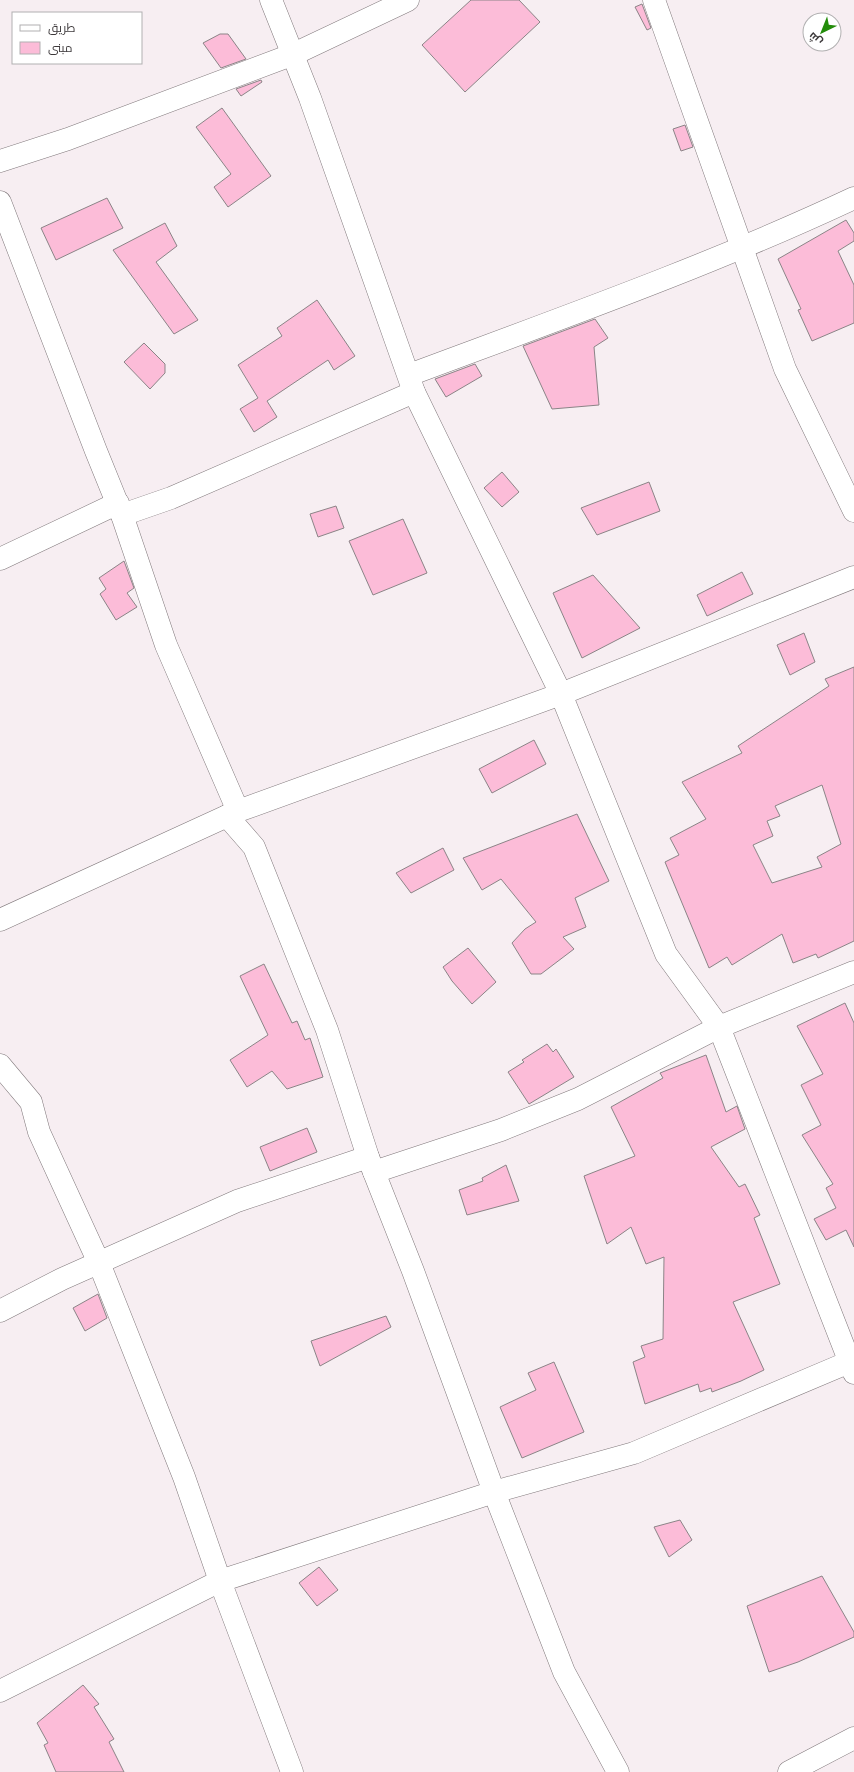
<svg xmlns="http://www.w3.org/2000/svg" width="854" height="1772" font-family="Jost,Cairo,sans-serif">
  <rect width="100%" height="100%" fill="#f7eef2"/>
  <!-- building -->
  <g fill="#fcbcd8" stroke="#8b8487" fill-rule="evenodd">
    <polygon points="471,0 519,0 540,22 465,92 422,45"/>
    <polygon points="642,4 651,28 647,30 635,7"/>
    <polygon points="220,34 228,34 246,59 221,68 203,43"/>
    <polygon points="261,80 262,82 241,96 236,89"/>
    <polygon points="222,108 271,176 228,207 214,187 231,174 196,127"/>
    <polygon points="685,125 693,147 681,151 673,129"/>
    <polygon points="107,198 123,228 56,260 41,228"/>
    <polygon points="846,220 854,233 854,241 838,251 854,285 854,323 812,341 798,310 801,309 778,259"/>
    <polygon points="165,223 177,246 156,262 198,320 174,334 113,250"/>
    <polygon points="317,300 355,356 334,370 328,360 267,401 277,417 254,432 240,409 258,398 238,365 282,336 277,328"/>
    <polygon points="595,319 608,338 594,347 599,405 552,409 523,346"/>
    <polygon points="144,343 165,364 165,373 150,389 124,362"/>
    <polygon points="475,364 482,376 446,397 435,379"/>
    <polygon points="502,472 519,492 502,507 484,488"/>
    <polygon points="649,482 660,511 597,535 581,508"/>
    <polygon points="336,506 344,528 318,537 310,514"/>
    <polygon points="403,519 427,573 373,595 349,541"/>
    <polygon points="124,561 134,588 127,593 137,607 116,620 100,594 106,589 99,578"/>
    <polygon points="742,572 753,594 707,616 697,595"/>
    <polygon points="593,575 640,628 582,658 553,593"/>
    <polygon points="804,633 815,662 790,675 777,645"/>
    <path d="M854,667V941L818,958L816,954L793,963L782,934L732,965L727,957L709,968L665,862L679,855L670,838L706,819L682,782L742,753L738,746L829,686L825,679ZM822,785L841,844L817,857L822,867L772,883L753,845L773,836L767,821L780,816L775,806Z"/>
    <polygon points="534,740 546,764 492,793 479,769"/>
    <polygon points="577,814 609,881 575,898 586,927 563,937 574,949 541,974 531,974 512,943 525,929 536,922 501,879 482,890 463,858"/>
    <polygon points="443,848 454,870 411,893 396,873"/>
    <polygon points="468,948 496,982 472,1004 452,981 443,967"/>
    <polygon points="264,964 292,1023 297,1021 305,1040 310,1038 323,1077 287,1089 272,1071 247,1087 230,1060 268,1035 240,976"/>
    <polygon points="845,1003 854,1023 854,1247 846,1230 826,1240 814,1219 836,1208 826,1188 833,1184 802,1135 821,1125 801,1085 823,1074 797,1026"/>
    <polygon points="547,1044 553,1052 556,1049 574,1077 529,1104 508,1072 524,1062 522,1060"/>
    <polygon points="706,1055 726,1112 737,1106 745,1129 711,1147 739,1187 745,1184 760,1215 754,1218 780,1284 733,1302 764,1370 741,1381 712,1392 711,1388 700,1392 698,1384 645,1404 633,1362 645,1357 641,1346 663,1339 664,1257 646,1264 631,1227 607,1244 584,1176 635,1156 611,1107 663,1078 660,1073"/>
    <polygon points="307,1128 317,1152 270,1171 260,1147"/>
    <polygon points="506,1165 519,1201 467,1215 459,1190 483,1181 482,1178"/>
    <polygon points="98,1294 107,1318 85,1331 73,1308"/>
    <polygon points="386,1316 391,1327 320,1366 311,1341"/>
    <polygon points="554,1362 584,1432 522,1458 500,1407 536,1390 528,1373"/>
    <polygon points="680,1520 692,1540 669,1557 654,1527"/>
    <polygon points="319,1567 338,1590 317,1606 299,1583"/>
    <polygon points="822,1576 854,1632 854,1637 798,1662 769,1672 747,1606"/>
    <polygon points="83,1685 99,1704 94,1707 114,1739 109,1742 124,1772 56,1772 44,1745 48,1743 37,1723"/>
  </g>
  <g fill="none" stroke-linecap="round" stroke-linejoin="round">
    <!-- street casing -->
    <g stroke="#81797c" stroke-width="23">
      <g id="street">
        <polyline points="271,0 310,98 414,392 561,694 666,954 719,1027 854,1373"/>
        <polyline points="654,0 785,369 854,511"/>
        <polyline points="0,161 68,139 294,54 408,0"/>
        <polyline points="0,202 96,451 122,515 166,645 238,811"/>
        <path d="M409,375C559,319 709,266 854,198"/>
        <polyline points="122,515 171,498 414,392"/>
        <polyline points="0,559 118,503"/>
        <polyline points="227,816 254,847 327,1030 368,1157 413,1271 494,1492 564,1672 618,1772"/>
        <polyline points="0,920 238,811 561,694 854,577"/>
        <polyline points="0,1065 31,1102 39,1132 99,1263 184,1477 220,1581 292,1772"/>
        <polyline points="374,1172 501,1130 578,1099 719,1027 854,972"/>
        <polyline points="0,1311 62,1279 237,1201 368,1157"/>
        <polyline points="0,1691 220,1581 494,1492 634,1453 854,1360"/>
        <polyline points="789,1772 854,1738"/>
      </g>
    </g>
    <!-- street -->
    <use href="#street" stroke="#fff" stroke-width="22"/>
  </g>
  <!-- legend -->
  <rect x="12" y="12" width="130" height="52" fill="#ffffff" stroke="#b1b0b1"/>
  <rect x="20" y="25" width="20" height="6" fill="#ffffff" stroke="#b1b0b1"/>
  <text x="48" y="32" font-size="12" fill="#3d393b">طريق</text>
  <rect x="20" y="42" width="20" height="12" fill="#fcbcd8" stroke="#b1b0b1"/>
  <text x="48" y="52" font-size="12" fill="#3d393b">مبنى</text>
  <!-- north arrow -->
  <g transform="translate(822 32) rotate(223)"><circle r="19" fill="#ffffff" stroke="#b1b0b1"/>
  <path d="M0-3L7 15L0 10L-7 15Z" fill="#238c0a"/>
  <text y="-6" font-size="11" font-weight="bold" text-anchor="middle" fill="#3d393b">ش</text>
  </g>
</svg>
